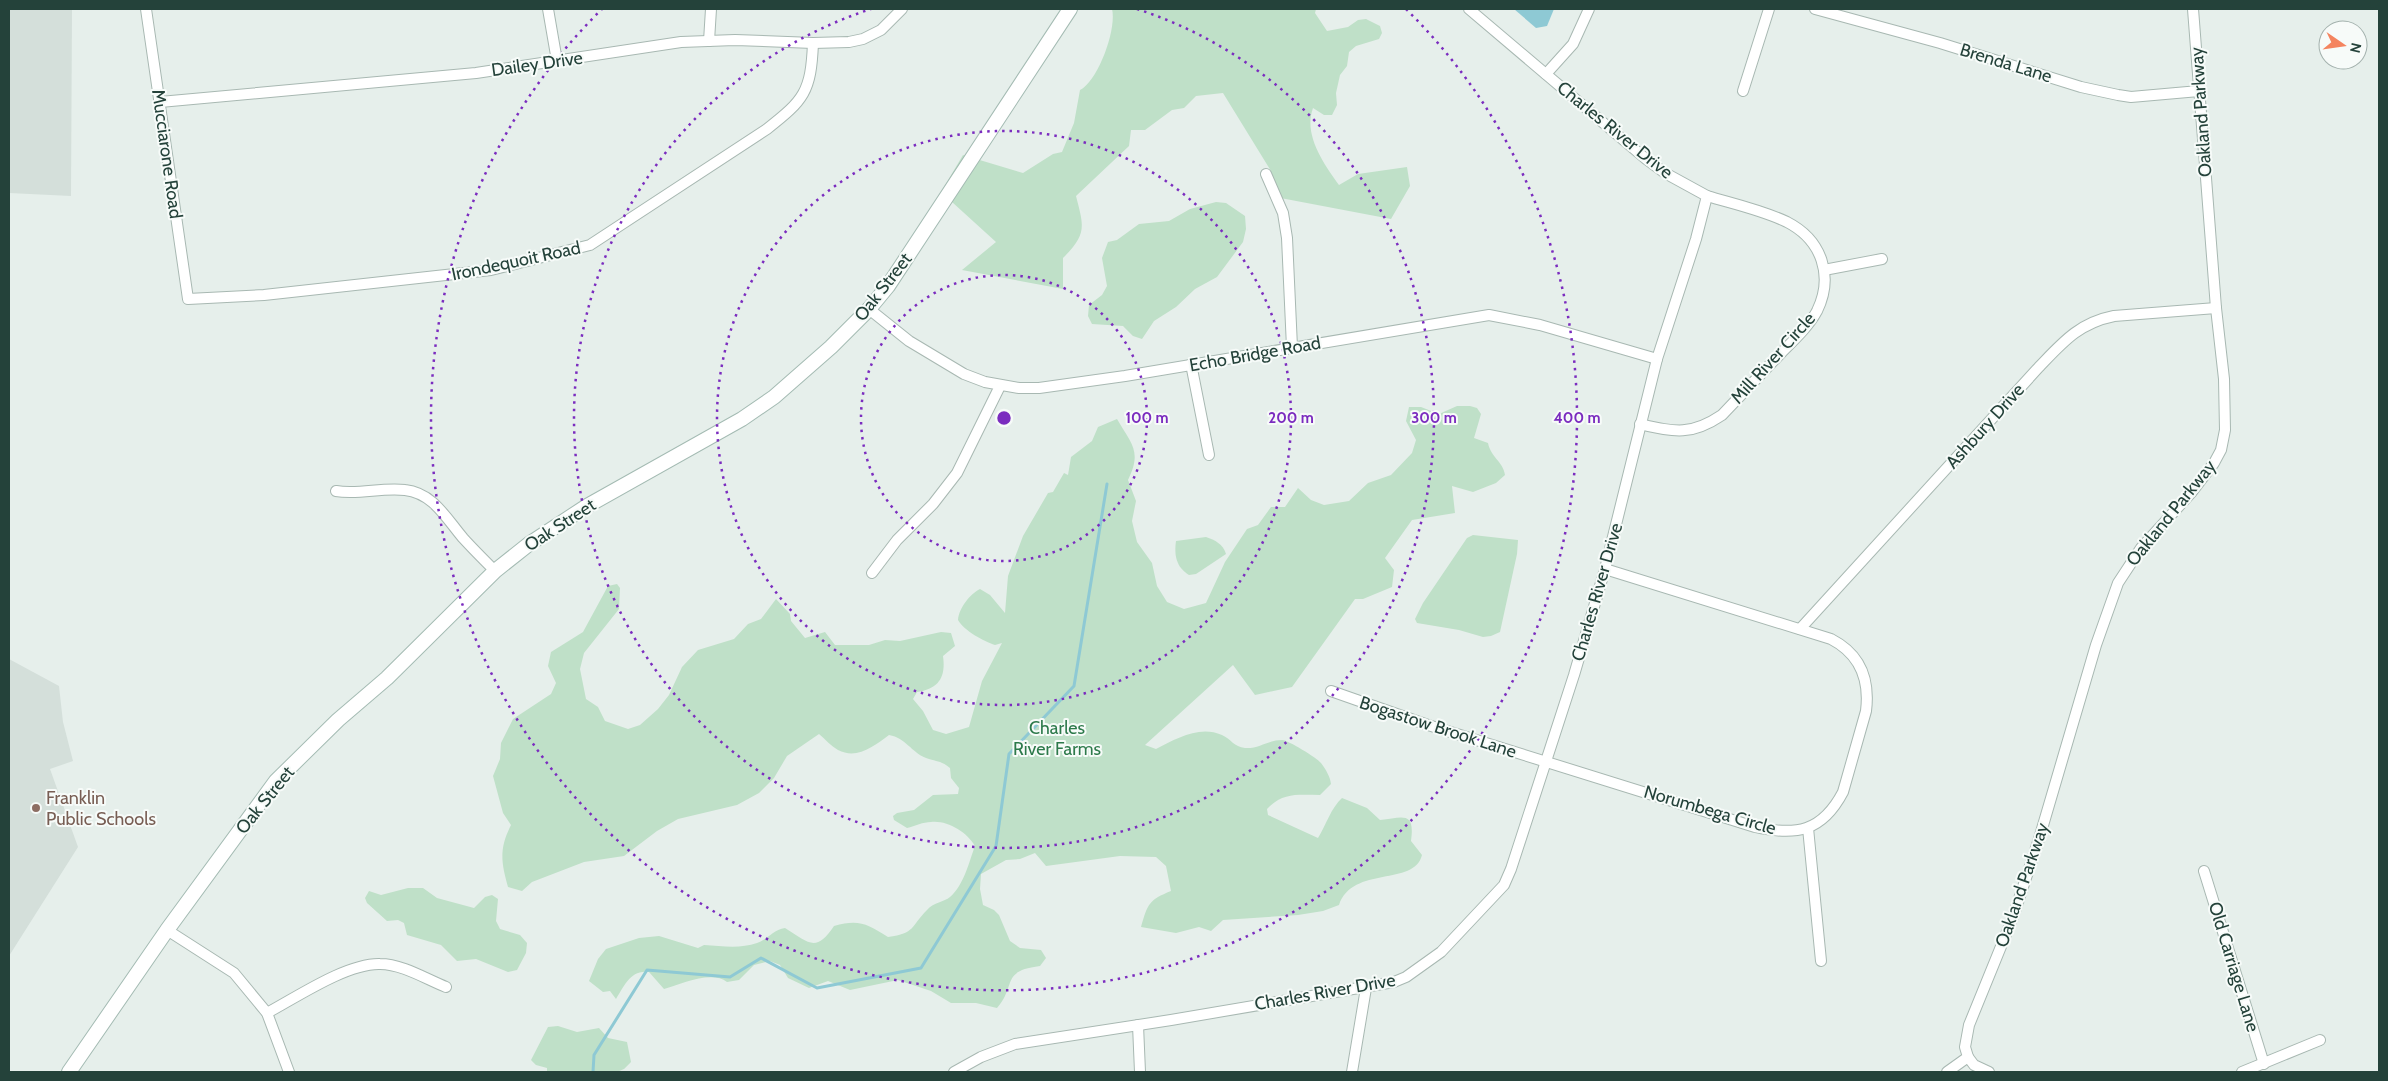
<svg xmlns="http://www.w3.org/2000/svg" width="2388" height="1081" font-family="Cabin,sans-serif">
  <rect width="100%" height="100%" fill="#e6efeb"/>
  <!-- built -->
  <g fill="#d4dfda">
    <polygon points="9,9 72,9 71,196 9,193"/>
    <polygon points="9,659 59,686 63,722 73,761 50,769 78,847 9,956"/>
  </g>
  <!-- green -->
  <g fill="#bfe0c8">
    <path d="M1112,9H1316L1315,13L1327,31L1348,27L1358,20L1366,19L1380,26L1382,33L1379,39L1356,46L1349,52L1347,66L1340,75L1336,93L1337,105L1332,115H1324L1313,108C1303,135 1324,164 1339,185L1358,174L1407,167L1410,186L1391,219L1270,196L1271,171L1223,93L1196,96L1184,108L1172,110L1145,130H1131L1129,146L1076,196C1084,227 1087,234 1063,258V289L962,270L996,242L941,192L963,155L1023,173L1053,154L1062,152L1074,123L1080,90C1098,81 1117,29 1112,9Z"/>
    <polygon points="1216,202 1226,203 1245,216 1246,229 1243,242 1217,277 1195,289 1176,307 1154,321 1142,339 1133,336 1123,326 1092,324 1088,316 1089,305 1102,295 1107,286 1102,258 1108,242 1117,240 1139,224 1169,221 1190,209"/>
    <path d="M1457,406H1470L1477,408L1481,414L1474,438L1488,443C1491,458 1503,461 1505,475L1496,483L1473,492L1452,486L1455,513L1412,520L1385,558L1394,570L1392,587L1363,599H1355L1292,687L1255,695L1233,665L1145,745L1156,749C1176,739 1199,725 1222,735C1231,739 1234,747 1245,748C1259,749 1268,740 1282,740C1288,740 1317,758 1321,763C1326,770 1330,776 1331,784L1320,795C1298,795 1283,792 1267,809L1268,815L1318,838C1326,825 1331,808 1342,798L1367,808L1380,820C1404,817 1415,811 1411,841L1422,855C1414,887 1353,865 1339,905L1323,911L1298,915L1223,920L1211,931L1199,927L1176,933L1141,927C1148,903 1149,900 1171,891L1166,866L1156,857L1120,856L1046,866L1035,853L1020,859L1006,860L981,874L980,889L983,905L994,910L999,915L1010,941L1020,948L1041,950L1046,958L1040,966C1000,971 1017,985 997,1008L976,1003H951L931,991L898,980L850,990L828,981L809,988L788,978L780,965L770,961L754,965L739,980L727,982C712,970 681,984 664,989L649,972C631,969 624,986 616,999L610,991L603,992L589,981L598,959L606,949L639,938L659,936L698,948L704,945C722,946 740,949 757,943C768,939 773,930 785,928C809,943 816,953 834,926C859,919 867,924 888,937C916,933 910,927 927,910C934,902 944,902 950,897C964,885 969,862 975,846C967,832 947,820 931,822C923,822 915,826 907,828L894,820L893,816L897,813L914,810L933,795L958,794L959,788L951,778L950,768C940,760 937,762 926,758C911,752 906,738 889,735C874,746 857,760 838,750C831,746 825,739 819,734L787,756L774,778L759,793L737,805L678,819L657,831L624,856L584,862L532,882L522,891L508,887C501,862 499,849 511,825L503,813L493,776L500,759L501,743L513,719L551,694L556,683L548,666L551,652L583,632L608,586L617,584L620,588L619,609L584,653L580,669L586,699L598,707L605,721L628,729L640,725L658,709L669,695L682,667L698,650L734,639L748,624L761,619L776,599L790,614L791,621L805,638L825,632L835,645H869L885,640L900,641L941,632L951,633L955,646L943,656C946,677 939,689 917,692L913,699L923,711L933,730L946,734L969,727L982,681L1002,643L995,645C984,641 964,631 958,620C959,608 970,594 980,589L990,595L1005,613L1008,576L1023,536L1048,493L1053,492L1064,473L1068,475L1071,457L1092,441L1098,427L1117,419C1132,445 1142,451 1128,480L1136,501L1132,521L1137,542L1152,563L1157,586L1167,602L1184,609L1206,603L1225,562L1247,529L1258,525L1271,507H1285L1298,488L1311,500L1324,505L1349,501L1368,483L1391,475L1412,453L1416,440L1406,421L1409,407H1421L1439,414Z"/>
    <polygon points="1473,535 1518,540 1517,554 1500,632 1491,636 1483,637 1459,630 1417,623 1415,619 1423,603 1467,538"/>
    <path d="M1206,537C1215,540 1223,544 1226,554L1196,574L1189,575C1176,567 1174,555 1176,541Z"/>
    <polygon points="408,888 423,888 437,898 474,908 485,897 492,895 498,899 496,921 500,929 520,935 527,943 526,953 517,970 508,972 476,959 457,961 441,945 407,935 404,923 398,920 387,921 367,903 365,898 369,891 381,895"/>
    <polygon points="558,1026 577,1032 599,1028 608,1038 627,1042 631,1062 624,1069 617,1072 547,1072 547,1068 536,1065 531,1060 548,1027"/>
  </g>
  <!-- water -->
  <polygon fill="#8ec9d4" points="1514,9 1554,9 1547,26 1536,28"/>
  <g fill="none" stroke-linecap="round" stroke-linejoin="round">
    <!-- stream -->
    <polyline stroke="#8ec9d4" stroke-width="3" points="593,1072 594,1055 647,970 730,977 761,958 817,988 921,968 996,846 1009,754 1074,686 1107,484"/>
    <!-- street casing -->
    <g stroke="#a8b8b2" stroke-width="12">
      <g id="street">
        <path d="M146,9L188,299L264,295L491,270L590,245L767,129C804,100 811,92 813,43"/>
        <polyline points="548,9 557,61"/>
        <polyline points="1815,9 1940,43 2081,87 2118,95 2131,97 2199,91"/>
        <polyline points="709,41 711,9"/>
        <polyline points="1546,74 1573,44 1589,9"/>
        <polyline points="1743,91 1769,9"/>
        <polyline points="160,102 476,73 681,42 735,40 813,43 849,42 863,39 881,30 902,9"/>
        <polyline points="1266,174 1283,213 1287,238 1292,347"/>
        <polyline points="1824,270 1882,259"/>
        <polyline points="869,309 909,341 964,374 985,382 1019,388 1039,388 1125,376 1489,315 1540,325 1657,359"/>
        <polyline points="1191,364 1209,455"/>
        <path d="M1640,424C1675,432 1691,436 1722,415C1742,394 1762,373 1782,352C1794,340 1809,326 1817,311C1834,276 1822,240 1787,222C1762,210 1734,204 1707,196"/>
        <path d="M336,491C359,495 382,487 405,490C433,493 446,518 463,538C473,549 484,560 495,571"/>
        <polyline points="872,573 897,540 933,504 957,473 1000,386"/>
        <path d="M1800,629L2039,367C2063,342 2079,323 2114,316L2216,308"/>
        <path d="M1331,691L1428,725L1755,827C1796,836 1822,832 1843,792L1866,711C1870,679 1860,654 1831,639L1605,569"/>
        <polyline points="1808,828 1821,961"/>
        <polyline points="2204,871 2264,1064"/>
        <polyline points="167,930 234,973 267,1013 289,1072"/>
        <path d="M267,1013C297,997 347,963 380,964C402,964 426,979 446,987"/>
        <polyline points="1138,1025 1140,1072"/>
        <polyline points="1968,1057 1974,1065 1989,1072"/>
        <polyline points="954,1072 981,1057 1015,1044 1171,1020 1394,982 1406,977 1441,952 1504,885 1511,869 1574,675 1605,569 1657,359 1696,239 1707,196 1665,173 1646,159 1469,9"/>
        <polyline points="1352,1072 1366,988"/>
        <polyline points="1947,1072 1968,1057 1965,1047 1969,1025 2013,917 2039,839 2096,645 2118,583 2141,548 2191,493 2214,463 2221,450 2225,430 2224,379 2216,308 2193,9"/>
        <polyline points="2242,1072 2320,1040"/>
      </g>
    </g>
    <!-- secondary casing -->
    <g stroke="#a4bbb3" stroke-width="16">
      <polyline id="secondary" points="69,1072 167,930 276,781 338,720 387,678 495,571 529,544 587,506 742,419 774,397 831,347 869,309 888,286 1070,9"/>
    </g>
    <!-- street -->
    <use href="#street" stroke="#fff" stroke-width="10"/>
    <!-- secondary -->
    <use href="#secondary" stroke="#fff" stroke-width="14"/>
  </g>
  <!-- distance rings -->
  <g fill="none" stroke="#7b2cbf" stroke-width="2.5" stroke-dasharray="2.5 5">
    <circle cx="1004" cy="418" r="143"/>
    <circle cx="1004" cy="418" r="287"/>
    <path d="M1137 9A430 430 0 1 1 871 9"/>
    <path d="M1406 9A573 573 0 1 1 602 9"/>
  </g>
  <!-- markers -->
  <circle fill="#8d6e63" stroke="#f7fbf9" stroke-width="2" cx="36" cy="808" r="5"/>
  <g text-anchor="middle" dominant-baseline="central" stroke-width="4" stroke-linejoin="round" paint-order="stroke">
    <!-- street labels -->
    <g font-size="18" fill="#24423a" stroke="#f7fbf9">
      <text transform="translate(2006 63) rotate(17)">Brenda Lane</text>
      <text transform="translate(537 64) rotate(-8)">Dailey Drive</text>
      <text transform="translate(2201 112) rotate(-94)">Oakland Parkway</text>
      <text transform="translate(1615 130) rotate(39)">Charles River Drive</text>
      <text transform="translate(167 154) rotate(82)">Mucciarone Road</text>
      <text transform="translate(516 261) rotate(-12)">Irondequoit Road</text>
      <text transform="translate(883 287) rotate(-52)">Oak Street</text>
      <text transform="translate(1255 354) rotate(-10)">Echo Bridge Road</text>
      <text transform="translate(1773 358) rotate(-48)">Mill River Circle</text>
      <text transform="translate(1985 426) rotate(-48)">Ashbury Drive</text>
      <text transform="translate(2171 513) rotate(-51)">Oakland Parkway</text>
      <text transform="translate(560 525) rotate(-33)">Oak Street</text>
      <text transform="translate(1597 592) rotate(-74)">Charles River Drive</text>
      <text transform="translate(1438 727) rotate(18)">Bogastow Brook Lane</text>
      <text transform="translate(265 800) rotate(-51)">Oak Street</text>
      <text transform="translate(1710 810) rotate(16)">Norumbega Circle</text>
      <text transform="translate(2022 885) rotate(-71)">Oakland Parkway</text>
      <text transform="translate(2234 967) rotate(73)">Old Carriage Lane</text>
      <text transform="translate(1325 992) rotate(-10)">Charles River Drive</text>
    </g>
    <!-- park labels -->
    <g font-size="18" fill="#2d7a4b" stroke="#f7fbf9">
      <text x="1057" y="728">Charles<tspan x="1057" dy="21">River Farms</tspan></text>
    </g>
    <!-- education labels -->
    <g font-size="18" fill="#785e54" stroke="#f7fbf9" text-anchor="start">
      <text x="46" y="798">Franklin<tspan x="46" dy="21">Public Schools</tspan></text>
    </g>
  </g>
  <circle cx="1004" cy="418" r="8" fill="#7b2cbf" stroke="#f7fbf9" stroke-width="2.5"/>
  <g font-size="15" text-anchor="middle" font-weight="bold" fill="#7b2cbf" stroke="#f7fbf9" stroke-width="4" stroke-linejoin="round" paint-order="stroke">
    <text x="1147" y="423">100 m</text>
    <text x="1291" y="423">200 m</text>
    <text x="1434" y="423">300 m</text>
    <text x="1577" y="423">400 m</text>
  </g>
  <!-- border -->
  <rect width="2388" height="1081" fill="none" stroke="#24423a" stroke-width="20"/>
  <!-- north arrow -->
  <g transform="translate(2343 45) rotate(103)"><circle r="24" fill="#f7fbf9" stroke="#a3b1ad"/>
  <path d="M0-4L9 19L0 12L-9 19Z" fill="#f4845f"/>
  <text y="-8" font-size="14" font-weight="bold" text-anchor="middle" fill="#24423a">N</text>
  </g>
</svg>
